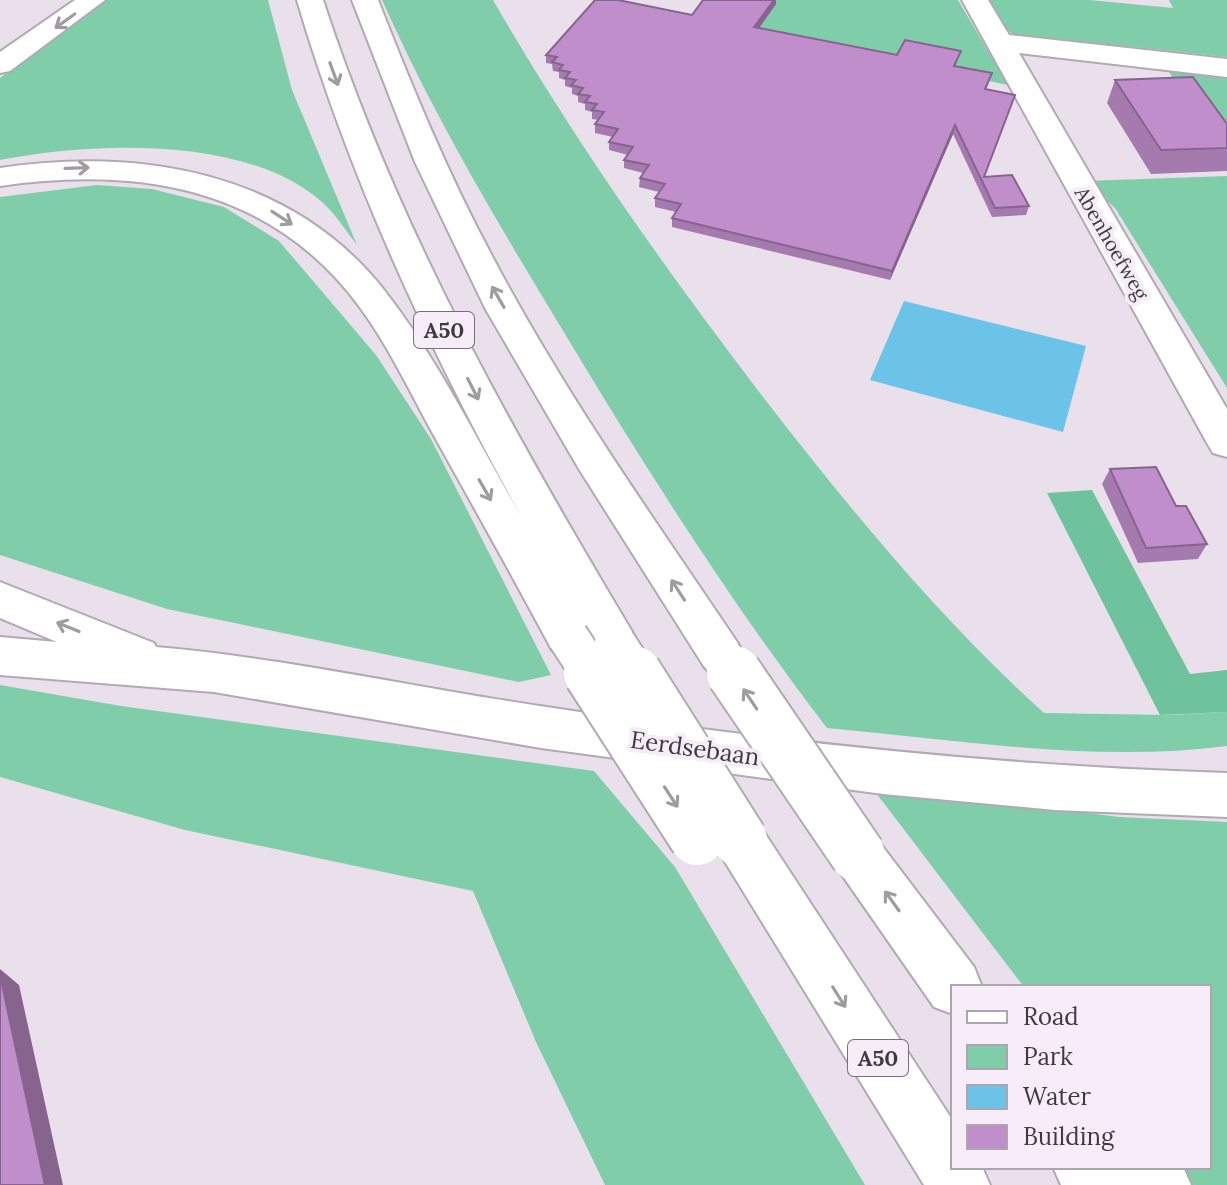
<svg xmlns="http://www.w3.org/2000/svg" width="1227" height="1185" font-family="Lora,serif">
  <rect width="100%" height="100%" fill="#eae0ec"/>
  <!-- green -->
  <g fill="#80cdaa">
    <path d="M103,0H268L292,90L357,245C346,231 335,213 322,202C246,135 92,142 0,160V78Z"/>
    <path d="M382,0H493C575,142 670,276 770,406C854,514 942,621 1044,713L1168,715L1227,712V746C1094,763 959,740 827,728C731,603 646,469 565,334C499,225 434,117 382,0Z"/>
    <polygon points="762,0 958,0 1008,85 744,30"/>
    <polygon points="990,0 1089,0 1173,8 1169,0 1227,0 1227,57 1013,34 1007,30"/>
    <polygon points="1167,68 1227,75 1227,156 1184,98"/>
    <polygon points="1227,176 1227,388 1115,208 1086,181"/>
    <polygon points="97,185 152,189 224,207 279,241 376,355 431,439 551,675 519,682 167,609 0,555 0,197"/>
    <polygon points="0,685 121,706 594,771 675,867 865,1185 605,1185 536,1042 473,891 185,830 0,777"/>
    <polygon points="870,785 1119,817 1227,822 1227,1185 1181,1185 1167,1167 1209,1167 1209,987 1024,987"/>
  </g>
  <!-- forest -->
  <polygon fill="#6ec29c" points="1092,490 1190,674 1227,670 1227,712 1160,715 1047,493"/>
  <!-- water -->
  <polygon fill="#6bc4e8" points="904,301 1086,346 1063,432 870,380"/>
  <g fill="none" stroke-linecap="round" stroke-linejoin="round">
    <!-- street casing -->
    <g stroke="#b2a9b4" stroke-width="4">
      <polygon id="street" points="962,0 988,0 1009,35 1227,59 1227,77 1019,53 1227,409 1227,457 1213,453 1207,443"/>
    </g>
    <!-- secondary casing -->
    <g stroke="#b2a9b4" stroke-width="4">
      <path id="secondary" d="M0,582L154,643L156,647C285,658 412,687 540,706C768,741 996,766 1227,773V817L1055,810L883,794L541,748L214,692L0,675V637L57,642L0,618Z"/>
    </g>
    <!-- highway casing -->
    <g stroke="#b2a9b4" stroke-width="4">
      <g id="highway">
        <polygon points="75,0 105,0 10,71 0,73 0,52"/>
        <path d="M297,0H323C398,229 508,424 631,630L638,643L631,656L615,662L599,656L590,639L584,650L568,655L552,650C513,577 472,504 432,432C409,390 388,345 359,306C271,187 138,166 0,186V168C141,147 291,172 384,290C438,359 478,442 522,518C430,351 351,183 297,0Z"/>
        <path d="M352,0H378C412,87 448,174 492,256C563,391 652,516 737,642L744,655L737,668L721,674L705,668L579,469L485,308L415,162Z"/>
        <polygon points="740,816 758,823 953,1121 953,1167 982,1167 990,1185 924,1185 722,857 714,840 722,823"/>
        <polygon points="858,831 876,838 974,967 982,987 953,987 953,1014 934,1007 840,872 832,855 840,838"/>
        <polygon points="1053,1167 1183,1167 1191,1185 1061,1185"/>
      </g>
    </g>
    <!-- street -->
    <use href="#street" fill="#fff" fill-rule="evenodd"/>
    <!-- secondary -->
    <use href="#secondary" fill="#fff" fill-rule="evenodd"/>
    <!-- highway -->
    <use href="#highway" fill="#fff" fill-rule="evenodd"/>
    <!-- highway-bridge-far1 casing -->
    <g stroke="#b2a9b4" stroke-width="44" stroke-linecap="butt">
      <g id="highway-bridge-far1">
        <polyline points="568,637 593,675"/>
        <polyline points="615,643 636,675"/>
        <polyline points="721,655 735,675"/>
      </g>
    </g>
    <!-- highway-bridge casing -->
    <g stroke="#b2a9b4" stroke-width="58" stroke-linecap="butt">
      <g id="highway-bridge">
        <polyline points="591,673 697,838"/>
        <polyline points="634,673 740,840"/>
        <polyline points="734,673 858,855"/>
      </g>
    </g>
    <!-- highway-bridge-far1 -->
    <use href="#highway-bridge-far1" stroke="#fff" stroke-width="40"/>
    <!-- highway-bridge -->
    <use href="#highway-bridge" stroke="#fff" stroke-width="54"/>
  </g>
  <!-- wall -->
  <g fill="#a57baf">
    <polygon points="703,0 776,0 776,4 759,28 897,55 961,51 955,66 992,73 986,90 1012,104 984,177 1029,206 1026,215 992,217 953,134 890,280 672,227 672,218 676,212 655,207 655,198 659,192 639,187 640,178 643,173 624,168 624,160 628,155 609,150 609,142 613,137 595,133 595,124 598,120 592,119 592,112 585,110 585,104 578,102 578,96 572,94 572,88 565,86 565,80 559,78 559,72 553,71 552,64 546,63 546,55 692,15"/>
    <polygon points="1115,80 1227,124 1227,171 1151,174 1107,103"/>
    <polygon points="1110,469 1176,506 1207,544 1198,559 1138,563 1102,484"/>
  </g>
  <!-- shaded-wall -->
  <g fill="#86648e">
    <polygon points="774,0 776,0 776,4 754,35 754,27"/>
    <polygon points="955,125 953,134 890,280 892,271"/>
    <polygon points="0,969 19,985 63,1185 45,1185 0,975"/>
  </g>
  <!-- building -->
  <g fill="#c08fcb" stroke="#86648e" stroke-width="2">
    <polygon points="595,0 618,0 692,15 703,0 774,0 754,27 897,55 905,40 961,51 954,66 992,73 985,89 1015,95 984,177 1012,175 1029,206 995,208 955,125 892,271 672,218 681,204 655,198 665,184 640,178 649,165 624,160 633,147 609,142 618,129 595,124 604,112 592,110 597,104 585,102 590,96 578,94 583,88 571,85 576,80 565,78 570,72 559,70 563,65 552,62 557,57 546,55"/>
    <polygon points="1193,77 1227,124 1227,148 1161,150 1115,80"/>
    <polygon points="1156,467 1176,506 1186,506 1207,544 1146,548 1110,469"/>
    <polygon points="0,975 45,1185 0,1185"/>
  </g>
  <!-- one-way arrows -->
  <defs><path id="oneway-shaft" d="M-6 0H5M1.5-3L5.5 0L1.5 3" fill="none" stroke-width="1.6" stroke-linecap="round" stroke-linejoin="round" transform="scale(2)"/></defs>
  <g stroke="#9e9c9f">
    <use href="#oneway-shaft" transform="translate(65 21) rotate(144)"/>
    <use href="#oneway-shaft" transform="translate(334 74) rotate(70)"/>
    <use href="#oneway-shaft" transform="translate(77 168) rotate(-2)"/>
    <use href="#oneway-shaft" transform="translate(282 218) rotate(33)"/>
    <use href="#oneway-shaft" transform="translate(498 297) rotate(-120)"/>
    <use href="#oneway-shaft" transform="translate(473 389) rotate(63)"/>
    <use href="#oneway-shaft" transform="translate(485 490) rotate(60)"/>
    <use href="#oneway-shaft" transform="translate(678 590) rotate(-123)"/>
    <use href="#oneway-shaft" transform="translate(68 627) rotate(-158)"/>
    <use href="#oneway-shaft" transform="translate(750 699) rotate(-124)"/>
    <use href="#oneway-shaft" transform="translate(671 797) rotate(57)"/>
    <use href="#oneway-shaft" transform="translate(892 901) rotate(-126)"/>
    <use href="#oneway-shaft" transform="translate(839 997) rotate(58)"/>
  </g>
  <g text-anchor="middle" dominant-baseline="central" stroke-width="8" stroke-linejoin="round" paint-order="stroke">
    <!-- far-street labels -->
    <g font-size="20" fill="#3e3a3f" stroke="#f7edf9">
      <text transform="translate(1112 243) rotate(60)">Abenhoefweg</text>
    </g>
    <!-- shield labels -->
    <g fill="#f7edf9" stroke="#767077" stroke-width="2">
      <rect x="414" y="312" width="60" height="36" rx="6"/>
      <rect x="848" y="1040" width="60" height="36" rx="6"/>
    </g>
    <g font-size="22" font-weight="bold" fill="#3e3a3f">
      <text x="444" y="330">A50</text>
      <text x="878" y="1058">A50</text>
    </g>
    <!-- street labels -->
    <g font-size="24" fill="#3e3a3f" stroke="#f7edf9">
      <text transform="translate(695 748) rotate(8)">Eerdsebaan</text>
    </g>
  </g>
  <!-- legend -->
  <rect x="951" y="985" width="260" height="184" fill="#f7edf9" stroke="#ada5af" stroke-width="2"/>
  <rect x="967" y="1011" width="40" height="12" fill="#ffffff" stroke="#ada5af" stroke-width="2"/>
  <text x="1023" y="1025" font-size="24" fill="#3e3a3f">Road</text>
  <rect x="967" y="1045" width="40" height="24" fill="#80cdaa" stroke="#ada5af" stroke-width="2"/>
  <text x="1023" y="1065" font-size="24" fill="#3e3a3f">Park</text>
  <rect x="967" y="1085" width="40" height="24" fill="#6bc4e8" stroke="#ada5af" stroke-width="2"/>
  <text x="1023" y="1105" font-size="24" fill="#3e3a3f">Water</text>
  <rect x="967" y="1125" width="40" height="24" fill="#c08fcb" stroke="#ada5af" stroke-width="2"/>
  <text x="1023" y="1145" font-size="24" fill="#3e3a3f">Building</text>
</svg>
